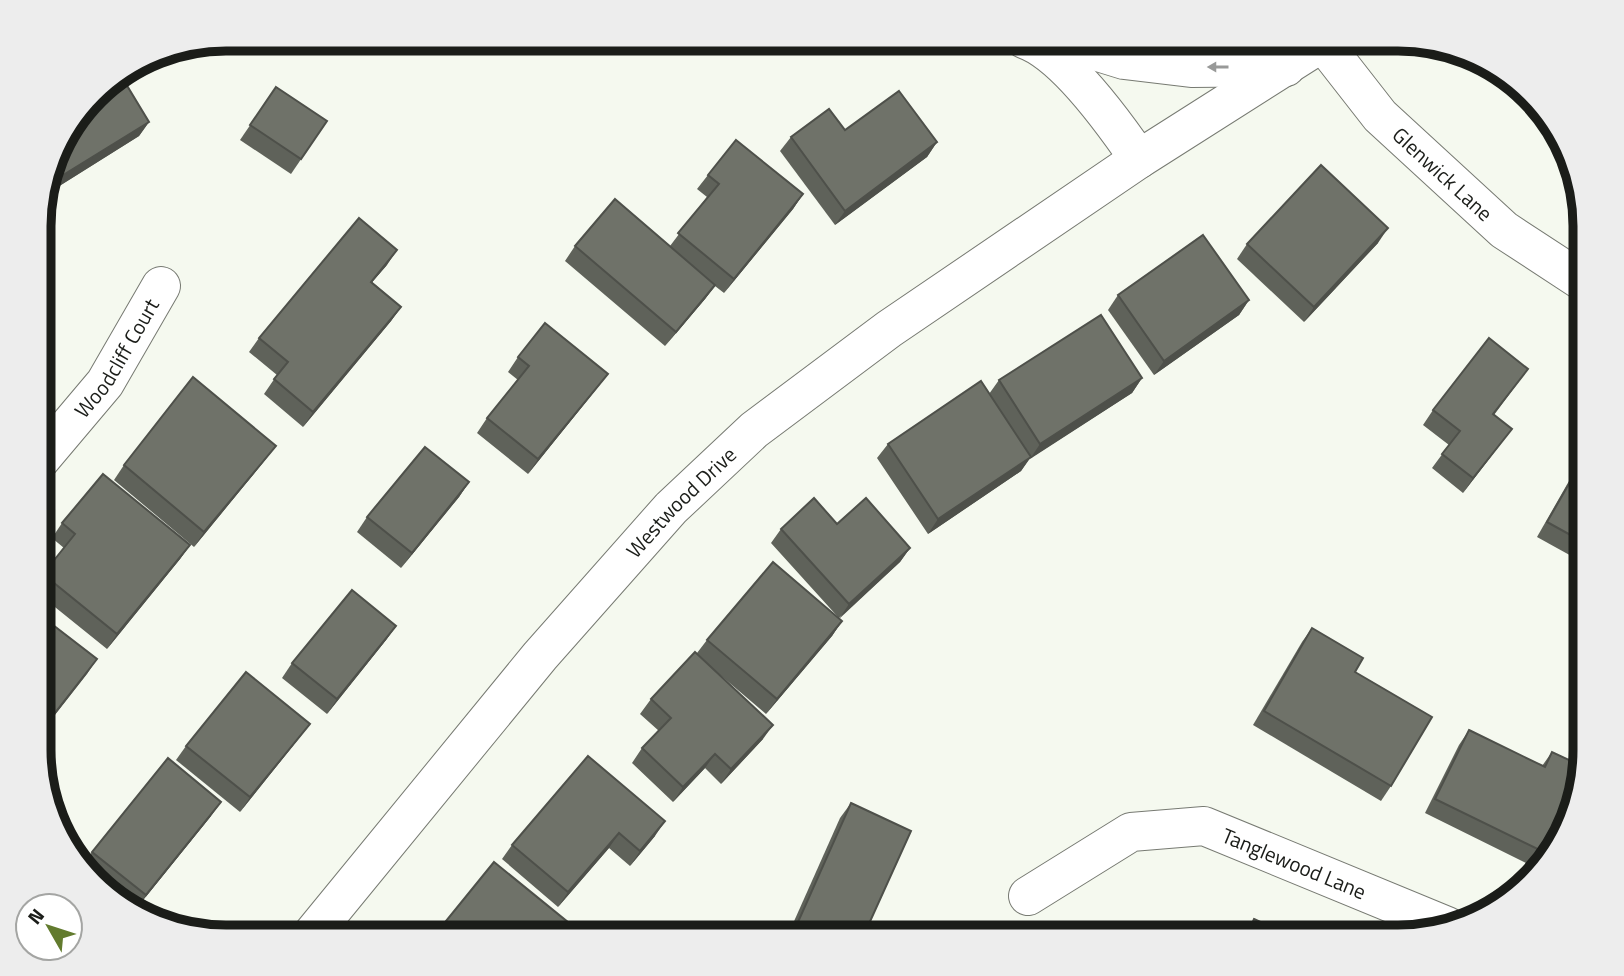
<svg xmlns="http://www.w3.org/2000/svg" width="1624" height="976" font-family="'Titillium Web',sans-serif">
  <rect width="100%" height="100%" fill="#f5f9ef"/>
  <g fill="none" stroke-linecap="round" stroke-linejoin="round">
    <!-- minor casing -->
    <g stroke="#777a72" stroke-width="40">
      <g id="minor">
        <path id="s1" d="M1323,43L1380,116L1504,230L1585,283"/>
        <path id="s2" d="M40,460L105,383L161,286"/>
        <path id="s3" d="M1028,896L1131,832L1204,826L1447,926"/>
        <path id="s4" d="M310,937L540,656L671,508L754,430L889,329L1139,159"/>
      </g>
    </g>
    <!-- major casing -->
    <g stroke="#777a72" stroke-width="40">
      <g id="major">
        <path d="M1024,39C1064,53 1115,124 1139,159L1328,39"/>
        <polyline points="1031,41 1082,47 1124,60 1191,68 1286,67"/>
      </g>
    </g>
    <!-- minor -->
    <use href="#minor" stroke="#fff" stroke-width="38"/>
    <!-- major -->
    <use href="#major" stroke="#fff" stroke-width="38"/>
  </g>
  <!-- wall -->
  <g fill="#5f625a">
    <polygon points="1481,61 1492,64 1554,122 1558,134 1477,66"/>
    <polygon points="276,87 327,121 291,174 240,140"/>
    <polygon points="149,122 139,136 45,195 43,192 58,143"/>
    <polygon points="845,130 937,142 927,157 835,225 780,151 791,137"/>
    <polygon points="708,175 803,194 793,209 724,293 715,286 705,299 665,346 565,261 575,246 670,246 707,197 697,189"/>
    <polygon points="1378,243 1304,322 1237,259 1247,244"/>
    <polygon points="387,265 372,282 401,307 391,321 303,427 264,394 277,375 249,352 259,338"/>
    <polygon points="1118,295 1249,300 1239,315 1154,375 1108,310"/>
    <polygon points="518,357 597,388 528,474 477,433 487,418 518,380 508,372"/>
    <polygon points="1528,369 1494,415 1512,429 1463,493 1432,468 1449,445 1423,425 1433,410"/>
    <polygon points="1142,378 1132,393 1029,459 1021,471 928,534 877,458 888,444 989,394 999,380"/>
    <polygon points="1585,453 1585,562 1584,563 1537,537"/>
    <polygon points="265,460 194,547 114,480 124,465"/>
    <polygon points="469,482 459,497 401,568 357,532 367,517"/>
    <polygon points="62,523 190,545 180,559 107,649 40,595 40,578 64,548 52,538"/>
    <polygon points="837,524 910,548 900,562 839,618 842,621 832,636 766,714 719,674 763,739 721,784 705,768 673,802 632,763 642,748 659,731 640,714 651,699 697,653 707,640 838,617 771,543 781,529"/>
    <polygon points="396,626 386,640 327,714 282,678 292,663"/>
    <polygon points="1312,628 1355,672 1391,786 1381,801 1253,725 1302,642"/>
    <polygon points="310,724 299,738 240,812 176,760 186,746"/>
    <polygon points="1469,730 1542,766 1552,752 1552,853 1536,868 1425,813 1459,745"/>
    <polygon points="588,756 655,836 630,866 609,848 558,907 502,859 512,845"/>
    <polygon points="851,803 863,937 787,937 840,818"/>
    <polygon points="211,816 135,910 82,866 92,852"/>
    <polygon points="1254,919 1293,937 1242,937"/>
  </g>
  <!-- shaded-wall -->
  <g fill="#4e504a">
    <polygon points="149,122 139,136 45,195 55,180"/>
    <polygon points="937,142 927,157 835,225 845,211"/>
    <polygon points="803,194 793,209 724,293 734,279"/>
    <polygon points="1388,228 1378,243 1304,322 1314,307"/>
    <polygon points="397,250 387,265 360,296 371,282"/>
    <polygon points="715,285 705,299 665,346 676,332"/>
    <polygon points="1249,300 1239,315 1154,375 1164,361"/>
    <polygon points="401,307 391,321 303,427 313,412"/>
    <polygon points="608,374 597,388 528,474 538,459"/>
    <polygon points="1142,378 1132,393 1030,459 1040,444"/>
    <polygon points="1512,429 1501,443 1463,493 1473,478"/>
    <polygon points="276,446 265,460 194,547 204,532"/>
    <polygon points="1031,457 1021,471 928,534 938,519"/>
    <polygon points="469,482 459,497 401,568 412,553"/>
    <polygon points="190,545 180,559 107,649 117,634"/>
    <polygon points="910,548 900,562 839,619 849,604"/>
    <polygon points="842,621 832,636 766,714 777,699"/>
    <polygon points="396,626 386,640 327,714 337,699"/>
    <polygon points="97,659 87,674 40,734 40,732"/>
    <polygon points="310,724 299,738 240,812 250,797"/>
    <polygon points="773,725 763,739 721,784 731,769"/>
    <polygon points="715,754 705,768 673,802 683,787"/>
    <polygon points="221,802 211,816 135,910 146,895"/>
    <polygon points="665,821 655,836 630,866 640,851"/>
    <polygon points="619,833 609,848 558,907 568,892"/>
  </g>
  <!-- building -->
  <g fill="#6f7269" stroke="#4e504a" stroke-width="2">
    <polygon points="120,74 149,122 55,180 49,171 58,143 102,85"/>
    <polygon points="276,87 327,121 301,159 250,125"/>
    <polygon points="899,91 937,142 845,211 791,137 829,109 845,130"/>
    <polygon points="736,140 803,194 734,279 678,233 719,184 708,175"/>
    <polygon points="1321,165 1388,228 1314,307 1247,244"/>
    <polygon points="615,199 715,285 676,332 575,246"/>
    <polygon points="359,218 397,250 371,282 401,307 313,412 274,379 288,362 259,338"/>
    <polygon points="1203,235 1249,300 1164,361 1118,295"/>
    <polygon points="40,266 44,269 40,274"/>
    <polygon points="1101,315 1142,378 1040,444 999,380"/>
    <polygon points="545,323 608,374 538,459 487,418 529,366 518,357"/>
    <polygon points="1489,338 1528,369 1493,414 1512,429 1473,478 1442,454 1460,431 1433,410"/>
    <polygon points="193,377 276,446 204,532 124,465"/>
    <polygon points="981,381 1031,457 938,519 888,444"/>
    <polygon points="425,447 469,482 412,553 367,517"/>
    <polygon points="1585,456 1585,543 1547,522"/>
    <polygon points="103,474 190,545 117,634 43,574 75,534 62,523"/>
    <polygon points="814,498 837,524 866,498 910,548 849,604 781,529"/>
    <polygon points="773,562 842,621 777,699 707,640"/>
    <polygon points="352,590 396,626 337,699 292,663"/>
    <polygon points="40,615 97,659 40,732"/>
    <polygon points="1312,628 1363,658 1355,672 1432,717 1391,786 1264,711"/>
    <polygon points="695,652 773,725 731,769 715,754 683,787 642,748 671,718 651,699"/>
    <polygon points="246,672 310,724 250,797 186,746"/>
    <polygon points="1469,730 1545,767 1552,752 1584,767 1567,822 1552,853 1550,855 1435,799"/>
    <polygon points="588,756 665,821 640,851 619,833 568,892 512,845"/>
    <polygon points="168,758 221,802 146,895 92,852"/>
    <polygon points="851,803 911,831 863,937 832,937 798,922"/>
    <polygon points="494,862 569,923 557,937 433,937"/>
    <polygon points="1254,919 1293,937 1246,937"/>
  </g>
  <!-- one-way arrows -->
  <defs><path id="oneway-solid" d="M-6-.8H1V-3.2L6.5 0L1 3.2V.8H-6Z" transform="scale(1.75)"/></defs>
  <use fill="#989998" href="#oneway-solid" transform="translate(1218 67) rotate(180)"/>
  <g text-anchor="middle" dominant-baseline="central" stroke-width="5" stroke-linejoin="round" paint-order="stroke">
    <!-- street labels -->
    <g font-size="21" fill="#1b1d19" stroke="#fff">
      <text stroke="none"><textPath href="#s1" startOffset="178">Glenwick Lane</textPath></text>
      <text stroke="none"><textPath href="#s2" startOffset="128">Woodcliff Court</textPath></text>
      <text stroke="none"><textPath href="#s4" startOffset="572">Westwood Drive</textPath></text>
      <text stroke="none"><textPath href="#s3" startOffset="292">Tanglewood Lane</textPath></text>
    </g>
  </g>
  <!-- crop -->
  <path d="M0 0H1624V976H0ZM226 51H1398A175 175 0 0 1 1573 226V750A175 175 0 0 1 1398 925H226A175 175 0 0 1 51 750V226A175 175 0 0 1 226 51Z" fill="#ededed" fill-rule="evenodd"/>
  <path fill="none" stroke="#1b1d19" stroke-width="9" d="M226 51H1398A175 175 0 0 1 1573 226V750A175 175 0 0 1 1398 925H226A175 175 0 0 1 51 750V226A175 175 0 0 1 226 51Z"/>
  <!-- north arrow -->
  <g transform="translate(49 927) rotate(309)"><circle r="33" fill="#ffffff" stroke="#a4a5a3" stroke-width="2"/>
  <path d="M0-5L12 26L0 18L-12 26Z" fill="#627b2e"/>
  <text y="-10" font-size="19" font-weight="bold" text-anchor="middle" fill="#1b1d19">N</text>
  </g>
</svg>
